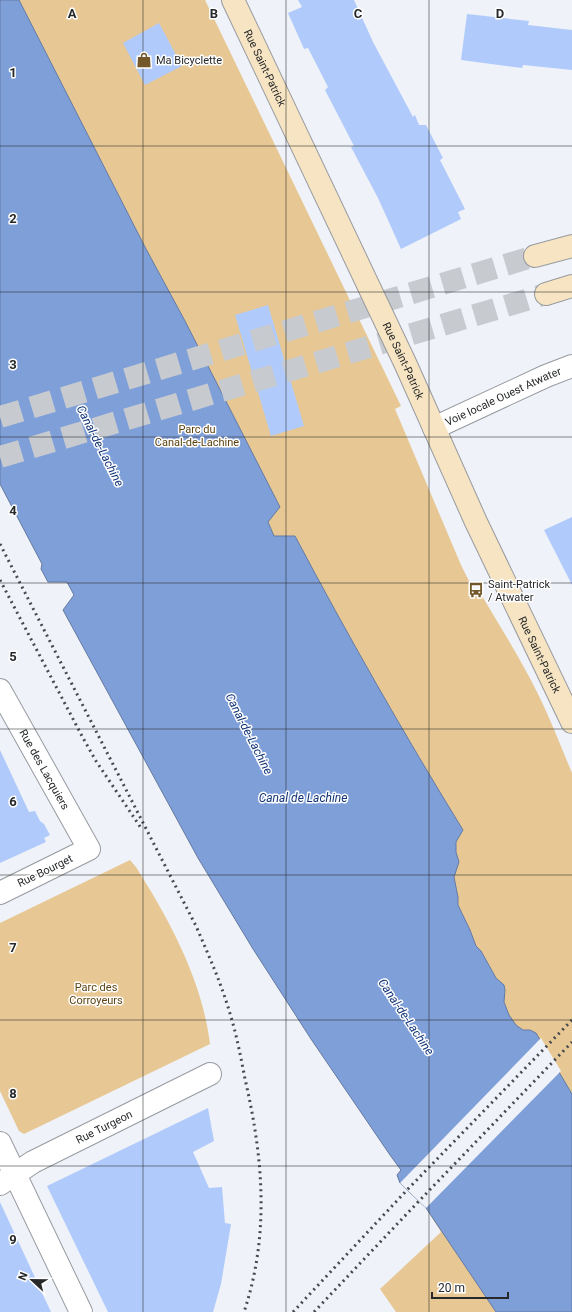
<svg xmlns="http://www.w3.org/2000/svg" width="572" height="1312" font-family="Roboto,sans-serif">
  <rect width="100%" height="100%" fill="#eff2f8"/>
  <!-- green -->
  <g fill="#e7c894">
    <path d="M0,0H205L401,406L395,409L461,565L475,593L479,591C499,625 521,659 538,694C551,720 561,747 572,773V1312H396L380,1289L441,1232L426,1208L400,1183L397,1175L401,1170L390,1155L311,1039L253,949L198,858L63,610L74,595L67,582H48L41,569L42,564L0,484Z"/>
    <path d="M130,860L136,867C170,921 202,980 210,1044L24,1134L19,1131L0,1091V923Z"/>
  </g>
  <!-- water -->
  <path fill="#7f9fd9" stroke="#647ba4" d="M0,0H19L145,247L185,321L280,507L268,522L274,536H295C348,636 404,734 463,830L456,842V852L459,862L454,877L458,897V905L470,930L476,946L481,951L496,978L504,985L505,990L504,1002L509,1015L516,1025L523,1030H530L536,1033L572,1094V1312H496L426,1208L400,1183L397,1175L401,1170L390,1155L311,1039L253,949L198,858L63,610L74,595L67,582H48L41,569L42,564L0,484Z"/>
  <!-- pier -->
  <polygon fill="#eff2f8" points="541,1038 561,1071 426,1208 400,1183"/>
  <!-- building -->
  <g fill="#b0cbfb">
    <polygon points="298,0 354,0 373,42 413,117 415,115 419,125 426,125 443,158 440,160 465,209 458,212 461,219 401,249 378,198 351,147 354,146 325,90 328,87 308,48 304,49 288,13 302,7"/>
    <polygon points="467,14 529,21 528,25 572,30 572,70 523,65 522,68 461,60"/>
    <polygon points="159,23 182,66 145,85 123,43"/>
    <polygon points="268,305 304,426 271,436 235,315"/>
    <polygon points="572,517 572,585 544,530"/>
    <polygon points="0,750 29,812 35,811 40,821 44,824 50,835 44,838 46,842 0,863"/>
    <polygon points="208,1108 214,1141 193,1152 209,1188 222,1187 225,1223 231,1224 221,1284 213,1312 108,1312 47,1186"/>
    <polygon points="0,1202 51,1312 0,1312"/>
  </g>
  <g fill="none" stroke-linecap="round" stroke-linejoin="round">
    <!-- secondary-tunnel -->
    <g stroke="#c7cacf" stroke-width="22" stroke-dasharray="22 11" stroke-linecap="butt">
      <polyline points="0,417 535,256"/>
      <polyline points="0,457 546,294"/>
    </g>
    <!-- minor casing -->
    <g stroke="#979aa0" stroke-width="24">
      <g id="minor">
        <path id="s1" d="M0,690L89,849L0,893"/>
        <polyline points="0,1143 81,1312"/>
        <path id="s2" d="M0,1184L33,1162L210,1074"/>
      </g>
    </g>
    <!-- tertiary casing -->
    <g stroke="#979aa0" stroke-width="24">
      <g id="tertiary">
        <path id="s3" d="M434,428L546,376L572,366"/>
      </g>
    </g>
    <!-- secondary casing -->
    <g stroke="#979aa0" stroke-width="24">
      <g id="secondary">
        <path id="s4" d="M233,0L406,365L476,522L572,722"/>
        <polyline points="535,256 572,246"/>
        <polyline points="546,294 572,286"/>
      </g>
    </g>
    <!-- minor -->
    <use href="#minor" stroke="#fff" stroke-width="22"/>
    <!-- tertiary -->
    <use href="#tertiary" stroke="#fff" stroke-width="22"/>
    <!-- secondary -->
    <use href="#secondary" stroke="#f6e4c2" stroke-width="22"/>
    <!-- rail -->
    <g stroke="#47494c" stroke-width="3" stroke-dasharray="2 4" stroke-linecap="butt">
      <path d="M0,544L196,926C209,956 222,985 231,1017C237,1037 241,1058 245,1079C263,1157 270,1234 244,1312"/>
      <polyline points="0,580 83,738 96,761 141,828"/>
      <polyline points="293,1312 407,1190 572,1020"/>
      <polyline points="314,1312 419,1201 572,1042"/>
    </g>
  </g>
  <!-- grid -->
  <path fill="none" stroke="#26282a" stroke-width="1" stroke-opacity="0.55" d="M143,0V1312M286,0V1312M429,0V1312M0,146H572M0,292H572M0,437H572M0,583H572M0,729H572M0,875H572M0,1020H572M0,1166H572"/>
  <!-- icons -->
  <defs>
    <g id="shop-bare" transform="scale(1.2)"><path d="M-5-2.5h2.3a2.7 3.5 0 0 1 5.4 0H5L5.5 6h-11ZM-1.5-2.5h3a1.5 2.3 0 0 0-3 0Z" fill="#73592a" stroke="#fff" stroke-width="2.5" paint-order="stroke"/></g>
    <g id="bus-bare" transform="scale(1.2)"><path d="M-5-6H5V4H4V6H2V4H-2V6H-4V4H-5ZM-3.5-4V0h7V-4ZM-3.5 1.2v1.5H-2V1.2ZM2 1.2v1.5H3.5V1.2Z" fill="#73592a" stroke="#fff" stroke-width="2.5" paint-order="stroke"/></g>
  </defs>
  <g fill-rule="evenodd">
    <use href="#shop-bare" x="144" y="60"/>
    <use href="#bus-bare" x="476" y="590"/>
  </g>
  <g text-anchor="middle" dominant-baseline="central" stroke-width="3" stroke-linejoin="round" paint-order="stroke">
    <!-- poi labels -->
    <g font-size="11" fill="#26282a" stroke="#fff" text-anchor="start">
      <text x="156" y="60">Ma Bicyclette</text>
      <text x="488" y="584">Saint-Patrick<tspan x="488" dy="13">/ Atwater</tspan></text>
    </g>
    <!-- street labels -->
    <g font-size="11" fill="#26282a" stroke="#fff">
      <text stroke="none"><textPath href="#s4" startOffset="75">Rue Saint-Patrick</textPath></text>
      <text stroke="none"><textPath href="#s4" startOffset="399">Rue Saint-Patrick</textPath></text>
      <text stroke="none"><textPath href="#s3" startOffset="76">Voie locale Ouest Atwater</textPath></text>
      <text stroke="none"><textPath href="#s4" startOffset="723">Rue Saint-Patrick</textPath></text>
      <text stroke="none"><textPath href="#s1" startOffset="91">Rue des Lacquiers</textPath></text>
      <text transform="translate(45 871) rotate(-26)">Rue Bourget</text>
      <text stroke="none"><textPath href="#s2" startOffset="119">Rue Turgeon</textPath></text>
    </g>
    <!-- park labels -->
    <g font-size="11" fill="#5d4311" stroke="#fff">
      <text x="197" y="429">Parc du<tspan x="197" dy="13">Canal-de-Lachine</tspan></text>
      <text x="96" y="987">Parc des<tspan x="96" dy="13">Corroyeurs</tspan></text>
    </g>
    <!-- water labels -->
    <g font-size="12" font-style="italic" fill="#103376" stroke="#fff">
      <text transform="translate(100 446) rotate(63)">Canal-de-Lachine</text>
      <text transform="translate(249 734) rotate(63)">Canal-de-Lachine</text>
      <text x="303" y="798">Canal de Lachine</text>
      <text transform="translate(406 1017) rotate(56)">Canal-de-Lachine</text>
    </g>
  </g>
  <g font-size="13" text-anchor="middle" font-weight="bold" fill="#26282a" stroke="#fff" stroke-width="3" stroke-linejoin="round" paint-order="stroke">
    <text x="72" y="18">A</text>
    <text x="214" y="18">B</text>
    <text x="358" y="18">C</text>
    <text x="500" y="18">D</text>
    <text x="13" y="77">1</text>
    <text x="13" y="223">2</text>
    <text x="13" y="369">3</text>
    <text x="13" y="515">4</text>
    <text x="13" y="661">5</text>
    <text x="13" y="806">6</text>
    <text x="13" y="952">7</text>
    <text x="13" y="1098">8</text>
    <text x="13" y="1244">9</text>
  </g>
  <!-- north arrow -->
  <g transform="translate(32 1280) rotate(292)" stroke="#ffffff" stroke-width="3" paint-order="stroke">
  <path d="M0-3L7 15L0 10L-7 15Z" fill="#26282a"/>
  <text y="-6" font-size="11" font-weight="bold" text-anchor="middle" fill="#26282a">N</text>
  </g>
  <!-- scale -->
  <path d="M432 1292v6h76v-6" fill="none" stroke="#26282a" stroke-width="2"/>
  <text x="438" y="1292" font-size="12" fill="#26282a" stroke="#ffffff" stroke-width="3" paint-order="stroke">20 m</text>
</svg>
